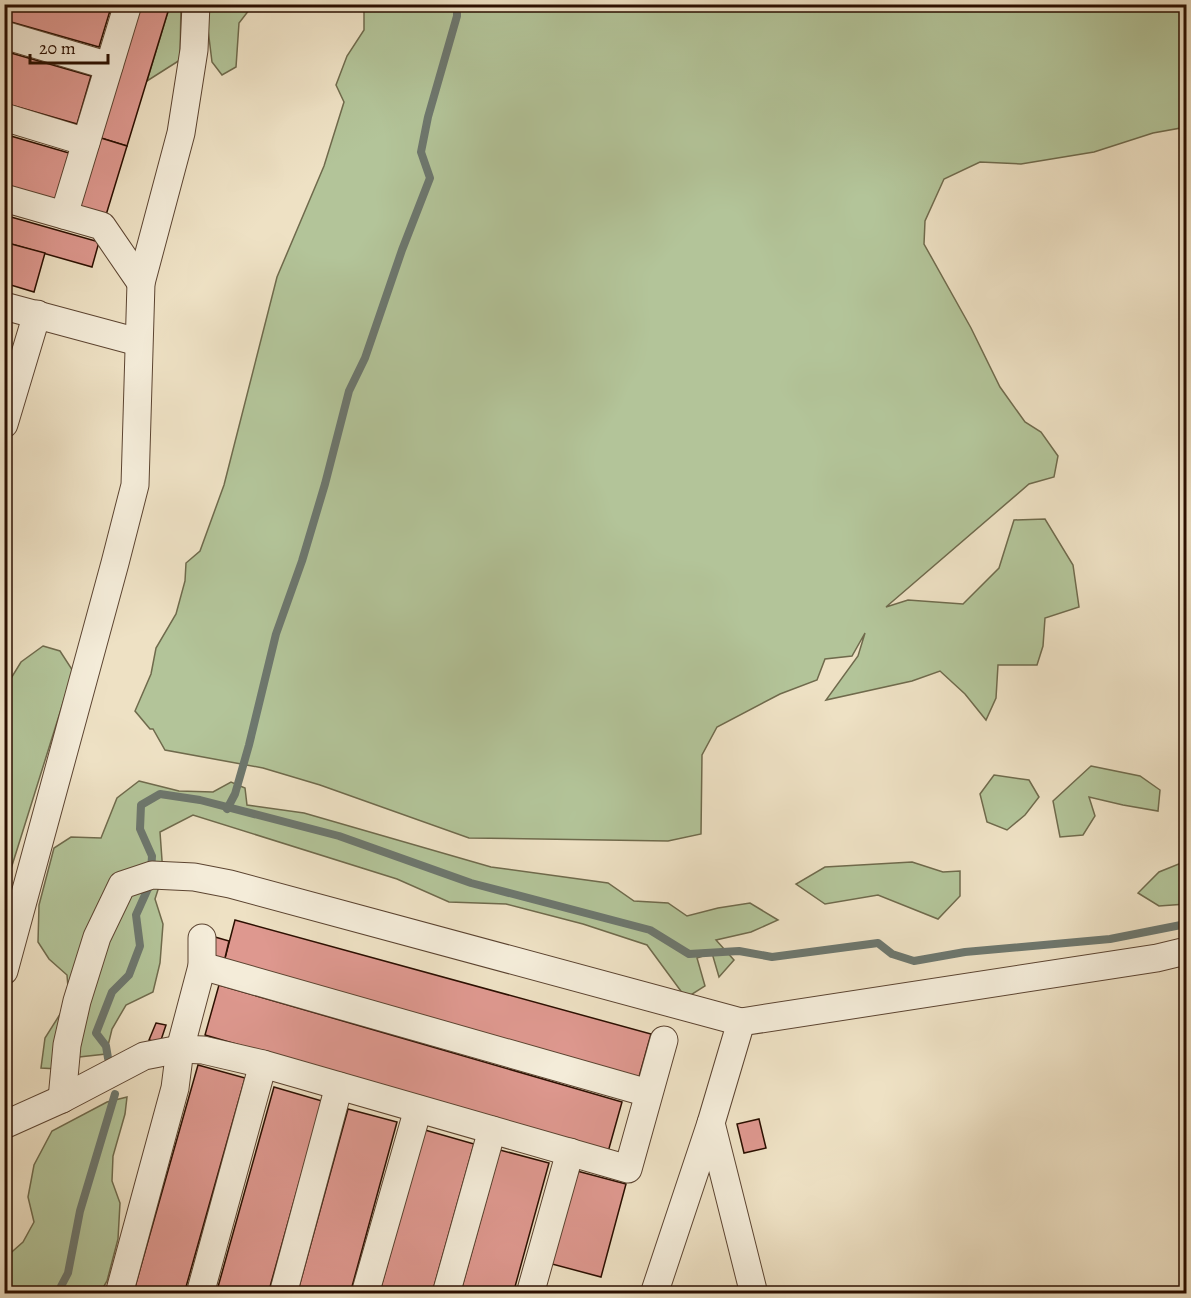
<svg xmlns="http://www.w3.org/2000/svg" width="1191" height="1298" font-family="Alegreya,serif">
  <rect width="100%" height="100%" fill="#eee1c4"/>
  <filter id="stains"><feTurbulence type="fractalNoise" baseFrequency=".00333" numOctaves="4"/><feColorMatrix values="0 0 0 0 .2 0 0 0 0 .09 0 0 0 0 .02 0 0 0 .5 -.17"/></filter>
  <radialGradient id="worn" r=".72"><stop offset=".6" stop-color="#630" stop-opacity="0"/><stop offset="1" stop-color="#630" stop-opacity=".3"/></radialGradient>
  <!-- green -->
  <g fill="#b3c499" stroke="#6f6a4c" stroke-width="1.5">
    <polygon points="170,5 181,5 180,60 147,81"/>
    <polygon points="205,5 253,5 239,23 236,67 222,75 212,62"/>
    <polygon points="364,5 1186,5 1186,127 1153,133 1094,152 1021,164 980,162 944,179 925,221 924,244 971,328 1000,387 1025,422 1041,432 1058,456 1054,477 1029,484 886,607 908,600 963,604 999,568 1014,520 1045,519 1073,565 1079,607 1045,618 1043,646 1037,665 998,665 996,698 986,720 965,694 940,671 912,681 826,700 858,656 865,633 852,656 825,659 817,680 780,694 717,727 702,755 701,834 668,841 469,838 320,785 263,768 165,750 153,729 150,729 135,711 151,674 156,648 176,614 185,581 186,563 200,551 224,485 277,277 324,166 344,102 336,85 347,56 364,30"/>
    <polygon points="43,646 60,651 73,671 5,888 5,688 21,662"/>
    <polygon points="1091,766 1140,776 1160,790 1158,811 1123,805 1089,797 1095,816 1083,835 1060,837 1053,801"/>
    <polygon points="994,775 1029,780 1039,797 1025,815 1007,830 987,822 980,794"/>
    <polygon points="139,781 179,791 213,792 231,782 245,788 247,805 304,813 491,867 608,883 634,901 668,903 687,916 718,908 750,903 778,920 751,932 716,940 734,960 719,977 712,953 697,958 705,986 686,998 647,945 583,924 506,904 449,902 397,879 193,815 160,832 163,874 155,899 163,924 160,963 153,992 126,1005 112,1029 106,1054 79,1057 58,1069 41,1068 45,1038 69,1000 67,975 49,959 38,942 39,905 54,848 71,837 101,838 117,798"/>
    <polygon points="1186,861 1186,904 1159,906 1138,893 1159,872"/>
    <polygon points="912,862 943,872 960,871 960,896 938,919 878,895 825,904 796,884 825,867"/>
    <polygon points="127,1097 125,1114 113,1156 112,1181 120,1203 118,1239 107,1281 100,1293 5,1293 5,1258 23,1242 34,1222 28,1197 34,1165 52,1131 107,1102"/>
  </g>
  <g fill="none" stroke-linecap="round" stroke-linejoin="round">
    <!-- stream -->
    <g stroke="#6d776e" stroke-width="8">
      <polyline points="227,809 235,794 249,745 276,634 302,561 325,484 349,391 365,358 402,250 430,178 421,152 428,117 457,16 457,4"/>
      <polyline points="151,872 152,856 140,829 141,805 160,794 200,800 339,836 471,883 650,930 689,954 739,951 772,957 878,943 892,954 914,961 965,952 1110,939 1186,924"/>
      <polyline points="108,1058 106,1046 96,1033 112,992 129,975 140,946 136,915 150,884"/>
      <polyline points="57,1294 68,1273 80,1211 115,1094"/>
    </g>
  </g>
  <!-- building -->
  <g fill="#de988f" stroke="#2b0f00" stroke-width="1.5">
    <polygon points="4,4 112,4 99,47 4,20"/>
    <polygon points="141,4 170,5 127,146 101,138"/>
    <polygon points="4,51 91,76 77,124 4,103"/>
    <polygon points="4,134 69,153 55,200 4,184"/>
    <polygon points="101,138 127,146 106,215 80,207"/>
    <polygon points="4,215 99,242 92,267 4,242"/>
    <polygon points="4,242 45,253 34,292 4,283"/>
    <polygon points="235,920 651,1034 639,1077 224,962"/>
    <polygon points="215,937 229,941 224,962 209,958"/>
    <polygon points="219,985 622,1102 608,1152 205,1035"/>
    <polygon points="156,1023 166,1025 160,1043 149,1040"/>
    <polygon points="198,1065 245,1078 184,1294 133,1294"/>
    <polygon points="274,1087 322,1101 268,1294 216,1294"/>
    <polygon points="348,1109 397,1122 350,1294 297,1294"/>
    <polygon points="759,1119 766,1148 744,1153 737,1124"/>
    <polygon points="425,1130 474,1144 432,1294 379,1294"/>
    <polygon points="500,1150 549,1163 513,1294 460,1294"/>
    <polygon points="577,1171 626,1184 601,1277 552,1264"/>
  </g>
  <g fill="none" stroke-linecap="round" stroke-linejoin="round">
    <!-- minor casing -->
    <g stroke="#5c4431" stroke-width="29">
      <g id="minor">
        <polyline points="4,35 109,66"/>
        <polyline points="4,117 86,142"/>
        <polyline points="4,198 102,226 141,283"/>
        <polyline points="64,215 128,4"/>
        <polyline points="4,306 138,342"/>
        <polyline points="4,424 37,314"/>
        <polyline points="202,966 648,1093"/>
        <polyline points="4,971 115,563 135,485 141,283 181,133 194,50 196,4"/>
        <polyline points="62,1099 67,1045 77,1001 97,937 122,885 152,875 194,877 230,884 741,1022"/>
        <polyline points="711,1123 754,1294"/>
        <polyline points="4,1125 62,1099 144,1056 180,1049 203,1050 263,1064 628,1169 664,1040"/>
        <polyline points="119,1294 175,1088 180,1049 202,966 202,938"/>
        <polyline points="200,1294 263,1064"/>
        <polyline points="283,1294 339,1086"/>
        <polyline points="365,1294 418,1109"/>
        <polyline points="446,1294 492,1130"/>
        <polyline points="530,1294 570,1152"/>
        <polyline points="654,1294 711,1123 741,1022 1157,958 1186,951"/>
      </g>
    </g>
    <!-- minor -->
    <use href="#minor" stroke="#f4ecd9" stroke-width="27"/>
  </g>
  <!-- margin -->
  <rect width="1191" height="1298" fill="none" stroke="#eee1c4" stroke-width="24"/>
  <rect x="6" y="6" width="1179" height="1286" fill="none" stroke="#2b0f00" stroke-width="3"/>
  <rect x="12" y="12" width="1167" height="1274" fill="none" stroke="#2b0f00" stroke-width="1.5"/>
  <!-- scale -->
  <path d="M30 54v9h78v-9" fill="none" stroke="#2b0f00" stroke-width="3"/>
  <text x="39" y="54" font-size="18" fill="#2b0f00" stroke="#f4ecd9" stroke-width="4.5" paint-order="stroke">20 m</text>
  <rect width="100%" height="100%" filter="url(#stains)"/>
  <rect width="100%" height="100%" fill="url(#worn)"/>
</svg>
